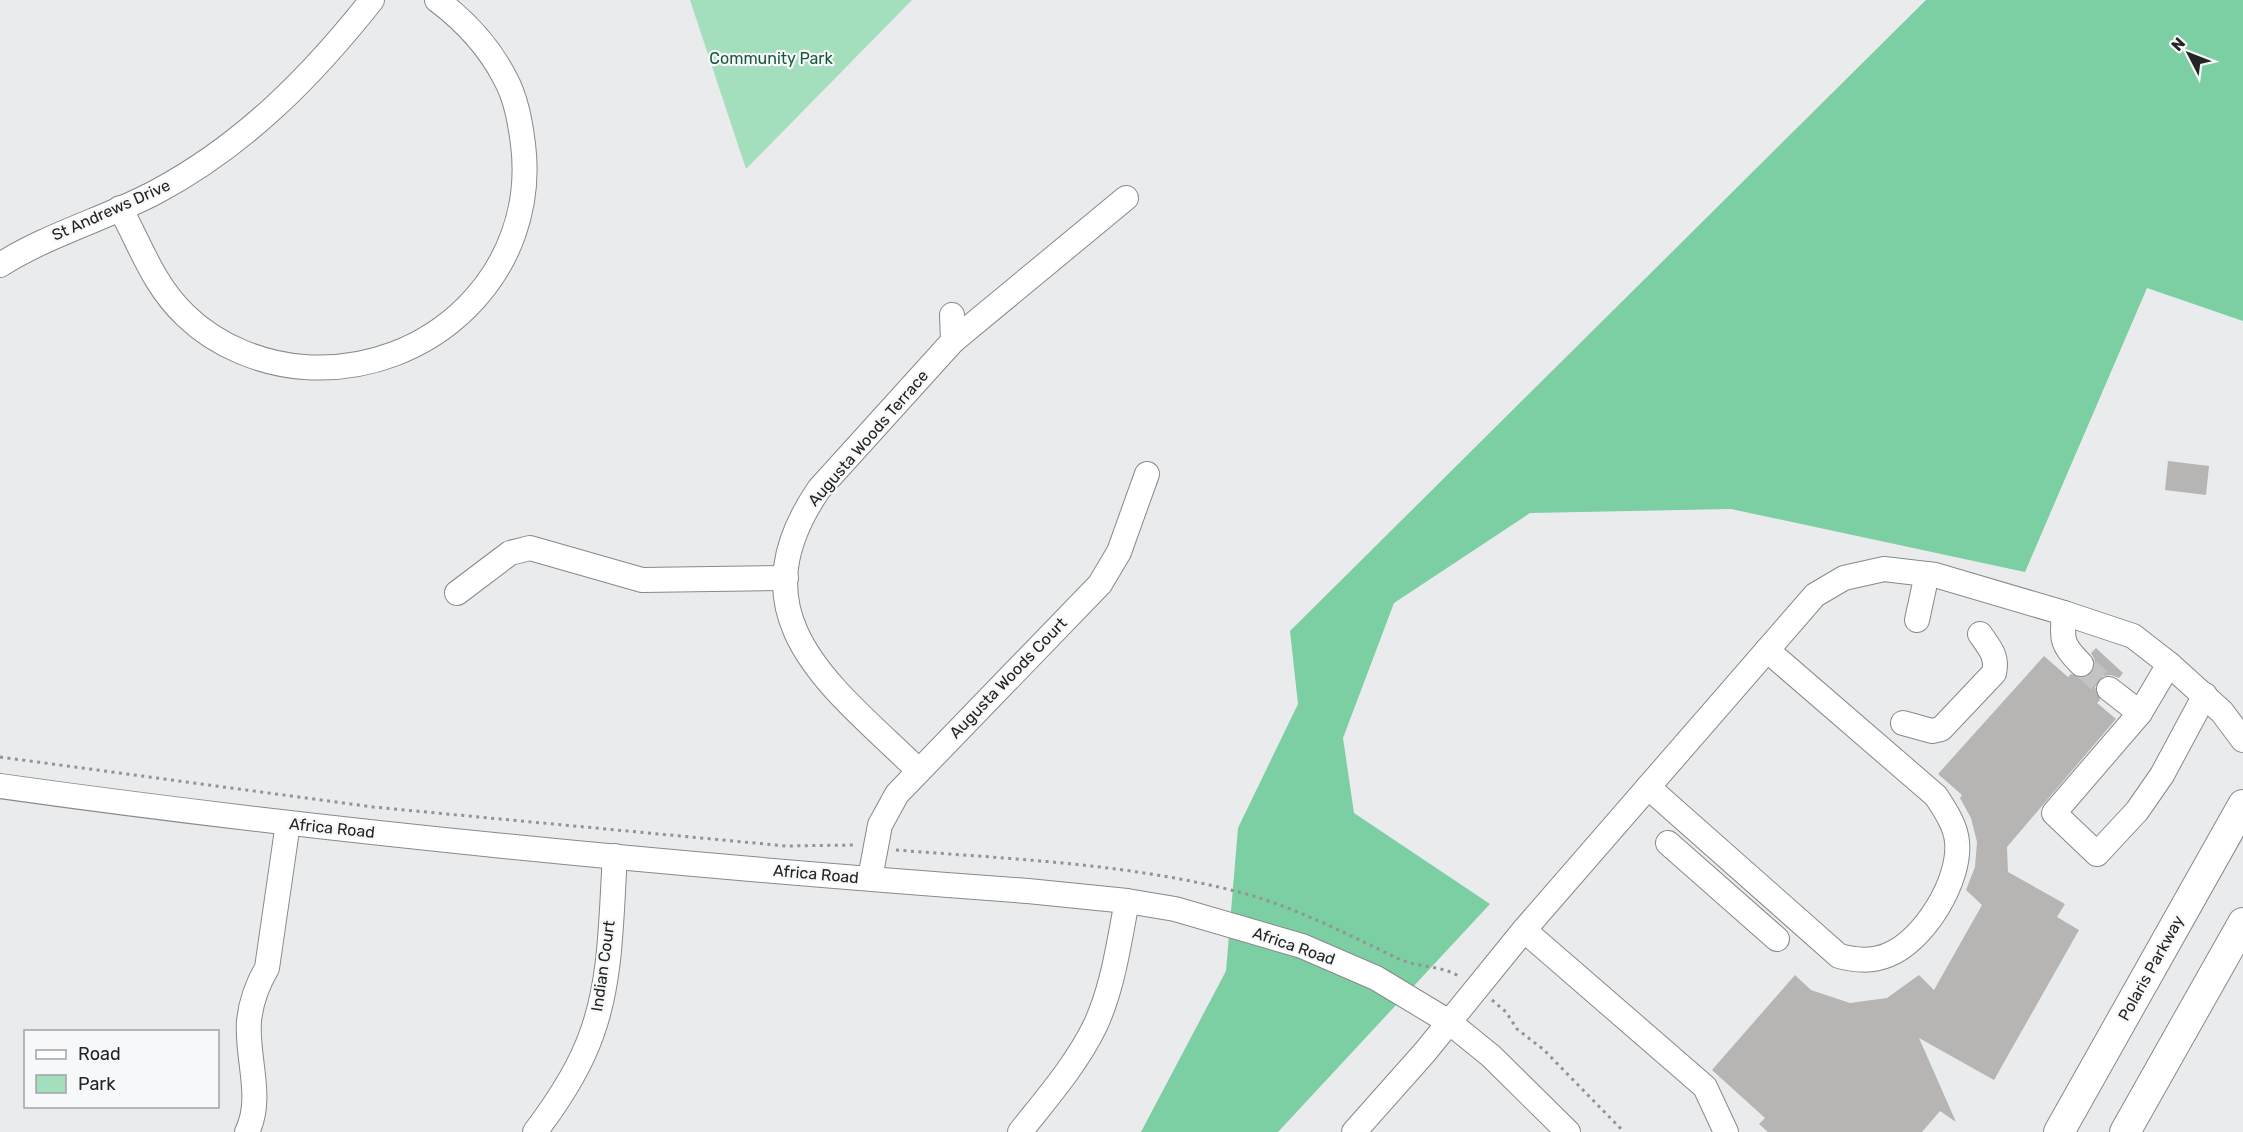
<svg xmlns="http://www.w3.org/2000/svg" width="2243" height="1132" font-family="Rubik,sans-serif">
  <rect width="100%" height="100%" fill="#eaebec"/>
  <!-- green -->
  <polygon fill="#a3dfbc" points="690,0 912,0 746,169"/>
  <!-- forest -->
  <polygon fill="#7bcfa2" points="1926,0 2243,0 2243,321 2147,288 2025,572 1731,509 1530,513 1394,603 1343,738 1354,813 1490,904 1278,1132 1141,1132 1226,971 1238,828 1298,704 1290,631"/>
  <!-- building -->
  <g fill="#b6b5b4">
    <polygon points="2168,461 2209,466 2206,495 2165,490"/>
    <polygon points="2096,648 2123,673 2119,678 2111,675 2103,676 2095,687 2100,700 2097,703 2116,719 2007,847 2008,872 2065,904 2057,917 2079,930 1994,1080 1919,1038 1956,1122 1940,1111 1922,1132 1768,1132 1759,1124 1765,1118 1712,1070 1795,975 1811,990 1850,1003 1887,998 1919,975 1934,990 1982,905 1966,890 1975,867 1977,842 1971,818 1960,798 1962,795 1938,774 2044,656 2068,677 2071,674 2084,678 2094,669 2095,660 2091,653"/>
  </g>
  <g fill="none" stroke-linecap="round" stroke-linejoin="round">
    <!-- minor-tunnel -->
    <polyline stroke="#c2c3c4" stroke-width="24" stroke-dasharray="24 12" stroke-linecap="butt" points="2081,664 2109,689"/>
    <!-- minor casing -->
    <g stroke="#88898a" stroke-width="26">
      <g id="minor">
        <path d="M120,208C141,246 153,285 186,316C217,346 262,364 304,367C431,376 539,272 523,144C520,121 516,98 505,78C489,47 465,21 437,0"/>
        <path d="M0,265C49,234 105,219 156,192C244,145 311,77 372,0"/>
        <polyline points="953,341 1126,198"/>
        <polyline points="457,593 510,553 530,548 642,580 786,578"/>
        <path d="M2064,613C2062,640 2061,644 2081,664"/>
        <polyline points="1917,620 1927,574"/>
        <polyline points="2169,664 2140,713 2054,813 2097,854 2137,811 2162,775 2205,695"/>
        <polyline points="2109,689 2140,713"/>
        <path d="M1903,723L1932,731L1941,729L1994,673C1998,657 1990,648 1980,634"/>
        <path d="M918,770C832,686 731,618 819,489L953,341L952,315"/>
        <path d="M0,786C341,834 685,866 1028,891L1127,901L1175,909L1302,946L1376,978L1449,1022L1491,1056L1568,1132"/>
        <path d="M1648,787L1839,956C1855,960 1871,962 1888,955C1924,941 1961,880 1957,842C1956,826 1945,810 1936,796L1767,650"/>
        <polyline points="1668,843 1777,939"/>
        <polyline points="870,878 880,825 897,794 1100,584 1119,552 1147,474"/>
        <polyline points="1524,930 1705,1087 1726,1132"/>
        <path d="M247,1132C264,1098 246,1057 249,1021C251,1001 257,985 267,968L288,823"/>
        <path d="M535,1132C557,1103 580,1068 592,1033C612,978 611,914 615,856"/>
        <path d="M1020,1132C1046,1099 1076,1065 1095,1026C1113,988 1119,942 1127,901"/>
        <polyline points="1354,1132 1425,1052 1524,930 1815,595 1844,578 1884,569 1935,575 2064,613 2133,636 2169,664 2222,712 2243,740"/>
      </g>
    </g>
    <!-- major casing -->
    <g stroke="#88898a" stroke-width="32">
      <g id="major">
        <polyline points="2059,1132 2243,805"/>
        <polyline points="2125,1132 2243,923"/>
      </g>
    </g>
    <!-- path -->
    <g stroke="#939394" stroke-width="3" stroke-dasharray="3 4.5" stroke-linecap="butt">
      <polyline points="0,757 373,807 786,846 856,845"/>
      <path d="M896,850C1009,859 1124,863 1235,891C1289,904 1349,935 1399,959C1419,968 1442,965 1460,977"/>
      <polyline points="1492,1000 1506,1012 1517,1029 1544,1050 1624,1132"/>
    </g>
    <!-- minor -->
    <use href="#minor" stroke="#fff" stroke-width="24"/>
    <!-- major -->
    <use href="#major" stroke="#fff" stroke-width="30"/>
  </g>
  <g text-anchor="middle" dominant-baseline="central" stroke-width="4.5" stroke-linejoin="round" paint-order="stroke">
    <!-- park labels -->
    <g font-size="16" fill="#19593b" stroke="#f7f8f9">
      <text x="771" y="58">Community Park</text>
    </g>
    <!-- street labels -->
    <g font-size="16" fill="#242425" stroke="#f7f8f9">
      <text transform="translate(111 210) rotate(-24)">St Andrews Drive</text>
      <text transform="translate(868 438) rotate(-49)">Augusta Woods Terrace</text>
      <text transform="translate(1008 678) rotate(-46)">Augusta Woods Court</text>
      <text transform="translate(332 828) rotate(6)">Africa Road</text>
      <text transform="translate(816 874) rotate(5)">Africa Road</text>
      <text transform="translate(1294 946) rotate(19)">Africa Road</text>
      <text transform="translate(603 966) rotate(-82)">Indian Court</text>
      <text transform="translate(2151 968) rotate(-61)">Polaris Parkway</text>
    </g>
  </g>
  <!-- legend -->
  <rect x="24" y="1030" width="195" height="78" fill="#f7f8f9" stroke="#a3a3a4" stroke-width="1.5"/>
  <rect x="36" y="1050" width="30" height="9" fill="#ffffff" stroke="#a3a3a4" stroke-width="1.5"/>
  <text x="78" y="1060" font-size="18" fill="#242425">Road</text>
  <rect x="36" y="1075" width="30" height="18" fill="#a3dfbc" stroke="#a3a3a4" stroke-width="1.5"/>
  <text x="78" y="1090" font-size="18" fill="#242425">Park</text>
  <!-- north arrow -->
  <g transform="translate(2189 54) rotate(312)" stroke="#f7f8f9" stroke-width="4.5" paint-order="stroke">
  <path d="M0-4.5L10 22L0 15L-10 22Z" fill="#242425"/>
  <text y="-9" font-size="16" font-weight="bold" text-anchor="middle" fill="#242425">N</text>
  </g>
</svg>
